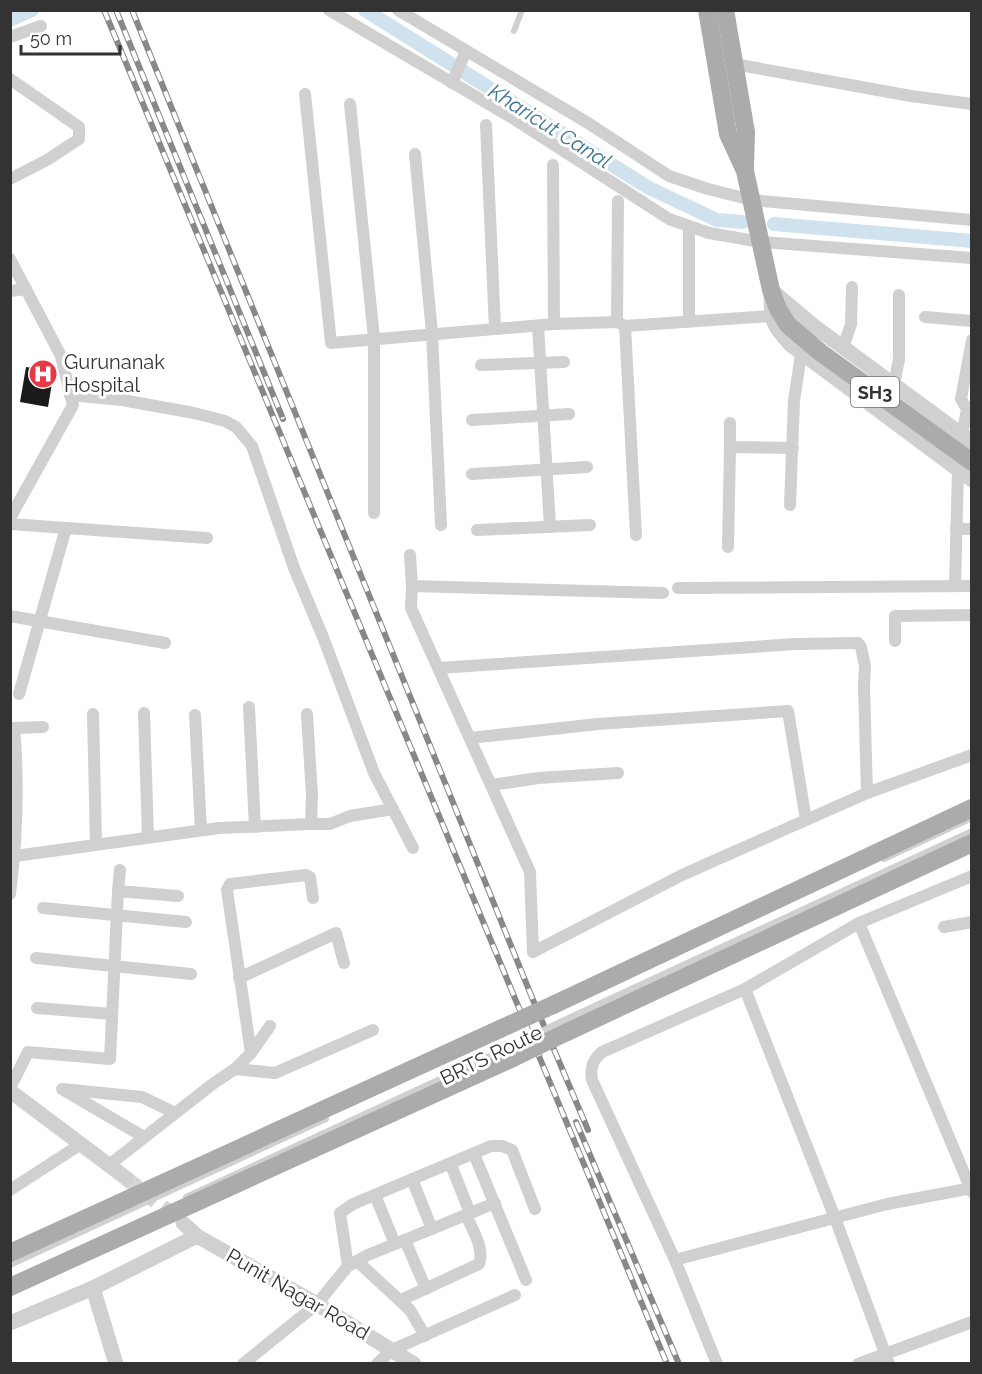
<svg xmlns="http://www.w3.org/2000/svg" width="982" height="1374" font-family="Raleway,sans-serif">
  <rect width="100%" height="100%" fill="#fff"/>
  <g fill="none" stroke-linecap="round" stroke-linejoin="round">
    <!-- canal -->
    <g stroke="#cfe2ee" stroke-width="14">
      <polyline points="365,10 649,188 717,220 743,222"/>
      <polyline points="10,20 32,10"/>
      <polyline points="774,224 972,241"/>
    </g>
  </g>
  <!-- building -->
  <polygon fill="#1a1a1a" points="26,367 54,371 48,407 20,402"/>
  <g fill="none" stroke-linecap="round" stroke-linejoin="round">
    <!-- tertiary-tunnel -->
    <polyline stroke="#d6d6d6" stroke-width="15" stroke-dasharray="15 8" stroke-linecap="butt" points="126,1178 178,1219"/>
    <!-- service -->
    <g stroke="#d0d0d0" stroke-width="6">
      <polyline points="514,31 522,10"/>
      <polyline points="884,859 972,818"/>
      <polyline points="562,1021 972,831"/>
      <polyline points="186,1197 509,1047"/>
      <polyline points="10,1265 326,1119"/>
    </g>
    <!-- minor -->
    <g stroke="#d0d0d0" stroke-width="12">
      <polyline points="329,10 514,119 669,219 709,233 761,242 972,258"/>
      <polyline points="398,10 588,123 669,176 708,189 752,200 972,220"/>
      <polyline points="10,37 41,26"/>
      <polyline points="734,64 911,96 972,104"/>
      <polyline points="10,79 79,127 79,139 47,160 10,179"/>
      <polyline points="452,83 466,51"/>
      <polyline points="305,94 331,343 554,324 617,322 625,326 771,316"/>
      <polyline points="350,104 374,338 374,513"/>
      <polyline points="486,125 495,329"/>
      <polyline points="415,154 432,333 441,525"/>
      <polyline points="553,165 554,324"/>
      <polyline points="689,226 689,320"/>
      <polyline points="10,259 61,356 73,405 10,518"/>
      <polyline points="10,291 26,289"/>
      <polyline points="925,317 972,321"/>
      <polyline points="617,322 618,201"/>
      <polyline points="538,326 550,527"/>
      <polyline points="625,326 636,535"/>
      <polyline points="843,348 851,324 852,287"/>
      <polyline points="481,365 564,362"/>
      <polyline points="894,385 899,359 899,295"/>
      <polyline points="70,395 122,400 194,413 225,421 236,427 252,446 294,568 323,637 374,773 413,848"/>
      <polyline points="472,420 569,414"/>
      <polyline points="730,423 730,447"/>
      <polyline points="962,436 967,409 961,399 972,340"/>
      <polyline points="472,474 587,467"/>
      <polyline points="790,505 794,401 801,354"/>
      <polyline points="10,524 207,538"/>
      <polyline points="956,529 972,529"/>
      <polyline points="477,530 590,525"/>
      <polyline points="728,547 730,447 793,448"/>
      <polyline points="410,555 412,586 663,593"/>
      <polyline points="412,586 411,608 530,872 533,952 682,875 867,793 972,755"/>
      <polyline points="955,586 958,470"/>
      <polyline points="678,588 972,586"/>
      <polyline points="10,616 165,643"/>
      <polyline points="895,641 895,616 972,615"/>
      <polyline points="439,668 796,644 858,643 861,647 865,666 864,687 867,793"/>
      <polyline points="19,694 66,528"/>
      <polyline points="249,707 255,827"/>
      <polyline points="144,713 148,837"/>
      <polyline points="93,714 96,844"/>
      <polyline points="195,715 201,830"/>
      <path d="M10,728H14C19,784 17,839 10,894"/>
      <polyline points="14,728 43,727"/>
      <polyline points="470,738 598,724 788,711 806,820"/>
      <polyline points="492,785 538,778 618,773"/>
      <polyline points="311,824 330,824 350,816 393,809"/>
      <polyline points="15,856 219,828 311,824 312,796 307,714"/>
      <polyline points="118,891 120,870"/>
      <polyline points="43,908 186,922"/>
      <polyline points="859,923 972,1192"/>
      <polyline points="944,927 972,922"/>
      <polyline points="36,958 191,974"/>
      <polyline points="239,978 336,933 344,963"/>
      <polyline points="745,989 835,1218 889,1364"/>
      <polyline points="37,1008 112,1014"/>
      <polyline points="251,1053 227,890 230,884 306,875 310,877 313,898"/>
      <polyline points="235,1069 275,1073 373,1030"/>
      <polyline points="10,1088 28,1052 110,1059 118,891 178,896"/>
      <polyline points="144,1137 62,1089 142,1097 175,1113"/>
      <polyline points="474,1154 526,1280"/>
      <polyline points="109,1165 214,1083 235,1069 251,1053 270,1026"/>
      <polyline points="451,1165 470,1213"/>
      <polyline points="412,1179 432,1229"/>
      <polyline points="10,1190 81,1144"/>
      <polyline points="375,1195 395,1244"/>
      <polyline points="405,1240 426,1289"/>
      <polyline points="675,1260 887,1204 972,1188"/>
      <polyline points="357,1261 410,1310 425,1336"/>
      <polyline points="348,1266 340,1213 353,1204 491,1146 502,1146 512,1150 535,1209"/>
      <path d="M401,1300L479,1264C485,1249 472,1229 466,1215"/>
      <polyline points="243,1364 317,1304 348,1266 368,1255 495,1203"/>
      <polyline points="377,1364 392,1350 515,1295"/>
      <path d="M717,1364L675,1260L592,1080C590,1067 593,1060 602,1052L745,989L859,923L972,876"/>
      <polyline points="858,1364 972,1322"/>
    </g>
    <!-- tertiary -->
    <g stroke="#d0d0d0" stroke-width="15">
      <polyline points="771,290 814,326 972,442"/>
      <path d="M771,295C771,322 773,326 791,345L972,480"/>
      <polyline points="10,1091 126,1178"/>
      <polyline points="183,1223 197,1236 317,1304 414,1364"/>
      <polyline points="93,1288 116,1364"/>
      <polyline points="10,1323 93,1288 197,1236"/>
    </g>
    <!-- primary -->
    <g stroke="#ababab" stroke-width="18">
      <polyline points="707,10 728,134 745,171 771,290 778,309 788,325 820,352 972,462"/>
      <polyline points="725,10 746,132 745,167"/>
      <polyline points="553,1005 972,808"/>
      <polyline points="567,1032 972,843"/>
      <polyline points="10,1253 500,1029"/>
      <polyline points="10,1287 513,1058"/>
    </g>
    <!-- rail casing -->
    <g stroke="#888" stroke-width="6">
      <g id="rail">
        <polyline points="104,10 667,1364"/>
        <polyline points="116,10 283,419"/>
        <polyline points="132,10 531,995 588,1130"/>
        <polyline points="576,1122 679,1364"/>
      </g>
    </g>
    <!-- rail -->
    <use href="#rail" stroke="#fff" stroke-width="4" stroke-dasharray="11" stroke-linecap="butt"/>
    <!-- service-bridge -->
    <polyline stroke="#d0d0d0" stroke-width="6" points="509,1047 562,1021"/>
    <!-- primary-bridge -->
    <g stroke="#ababab" stroke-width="18">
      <polyline points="500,1029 553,1005"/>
      <polyline points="513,1058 567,1032"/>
    </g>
  </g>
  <!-- icons -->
  <defs>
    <g id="hospital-disc" transform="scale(1.5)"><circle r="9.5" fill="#e63946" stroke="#fff"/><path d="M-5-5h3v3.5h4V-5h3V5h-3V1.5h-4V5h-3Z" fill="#fff"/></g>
  </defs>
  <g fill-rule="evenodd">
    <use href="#hospital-disc" x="43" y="374"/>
  </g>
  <g text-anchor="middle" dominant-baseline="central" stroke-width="6" stroke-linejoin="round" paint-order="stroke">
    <!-- shield labels -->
    <rect fill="#fff" stroke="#707070" stroke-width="1.5" x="851" y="377" width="48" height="30" rx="4.5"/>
    <g font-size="18" font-weight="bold" fill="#333">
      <text x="875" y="392">SH3</text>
    </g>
    <!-- poi labels -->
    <g font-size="20" fill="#333" stroke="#fff" text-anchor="start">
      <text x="64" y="362">Gurunanak<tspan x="64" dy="23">Hospital</tspan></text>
    </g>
    <!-- street labels -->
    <g font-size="20" fill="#333" stroke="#fff">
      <text transform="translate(491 1055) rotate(-26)">BRTS Route</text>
      <text transform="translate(298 1294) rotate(30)">Punit Nagar Road</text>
    </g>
    <!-- water labels -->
    <g font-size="21" font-style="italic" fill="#3f7597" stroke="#fff">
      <text transform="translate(550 126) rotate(32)">Kharicut Canal</text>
    </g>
  </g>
  <!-- border -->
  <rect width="982" height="1374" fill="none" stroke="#333333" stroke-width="24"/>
  <!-- scale -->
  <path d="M21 45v9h99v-9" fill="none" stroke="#333333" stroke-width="3"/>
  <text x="30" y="45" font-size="18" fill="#333333" stroke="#ffffff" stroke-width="4.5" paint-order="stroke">50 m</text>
</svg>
